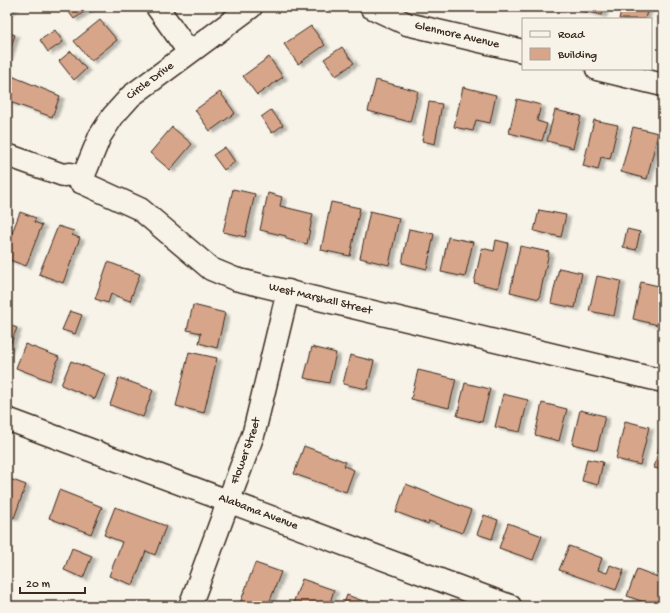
<svg xmlns="http://www.w3.org/2000/svg" width="670" height="613" font-family="'Gochi Hand',sans-serif">
  <defs>
    <filter id="shadow"><feDropShadow dx="4.5" dy="2.5" stdDeviation="1" flood-color="#0004"/></filter>
  </defs>
  <rect width="100%" height="100%" fill="#f7f3e8"/>
  <filter id="ink" filterUnits="userSpaceOnUse"><feTurbulence type="fractalNoise" baseFrequency=".025" numOctaves="2"/><feDisplacementMap in="SourceGraphic" scale="8" xChannelSelector="R" yChannelSelector="G"/><feConvolveMatrix kernelMatrix="1 2 1 2 8 2 1 2 1" color-interpolation-filters="sRGB"/></filter>
  <g filter="url(#ink)">
    <!-- building -->
    <g fill="#d7a58a" stroke="#3b2a1e" filter="url(#shadow)">
      <polygon points="7,7 15,7 7,12"/>
      <polygon points="65,7 91,7 74,19"/>
      <polygon points="546,7 560,7 560,10"/>
      <polygon points="578,7 604,7 602,15 577,9"/>
      <polygon points="622,7 648,7 645,19 619,19"/>
      <polygon points="663,18 663,31 660,30"/>
      <polygon points="100,20 117,40 91,61 74,41"/>
      <polygon points="311,26 325,45 298,64 284,44"/>
      <polygon points="55,30 63,42 48,52 40,40"/>
      <polygon points="7,32 15,35 8,56 7,56"/>
      <polygon points="342,47 354,63 336,76 324,59"/>
      <polygon points="71,51 86,69 74,80 59,61"/>
      <polygon points="269,57 283,77 257,95 243,76"/>
      <polygon points="7,74 60,96 52,117 7,101"/>
      <polygon points="376,80 418,91 410,122 368,111"/>
      <polygon points="463,87 496,95 490,123 476,120 473,131 454,127"/>
      <polygon points="220,92 235,113 210,131 195,110"/>
      <polygon points="517,99 541,105 537,121 547,124 542,141 509,133"/>
      <polygon points="429,102 442,104 435,144 422,141"/>
      <polygon points="271,110 283,125 272,133 261,117"/>
      <polygon points="555,110 581,116 573,148 547,141"/>
      <polygon points="594,120 618,125 610,159 601,157 598,170 583,166"/>
      <polygon points="172,127 192,144 170,170 150,153"/>
      <polygon points="633,127 658,133 647,179 621,172"/>
      <polygon points="225,147 235,162 224,170 213,155"/>
      <polygon points="233,189 255,194 245,237 223,232"/>
      <polygon points="268,193 282,197 280,206 313,214 307,244 286,239 286,236 260,230"/>
      <polygon points="331,202 360,208 350,256 321,250"/>
      <polygon points="539,210 566,215 561,237 534,231"/>
      <polygon points="370,211 399,218 389,265 360,258"/>
      <polygon points="20,212 36,218 34,222 42,225 26,266 7,259 7,246"/>
      <polygon points="58,226 74,231 72,235 80,238 63,283 39,274"/>
      <polygon points="409,229 434,234 427,269 402,263"/>
      <polygon points="627,229 640,232 636,250 623,247"/>
      <polygon points="448,237 473,242 465,277 441,272"/>
      <polygon points="496,240 508,243 498,288 474,283 482,248 494,251"/>
      <polygon points="520,246 549,252 539,299 510,292"/>
      <polygon points="108,262 140,274 130,301 111,294 108,303 95,299"/>
      <polygon points="559,268 582,273 575,308 551,303"/>
      <polygon points="597,276 621,281 614,316 589,311"/>
      <polygon points="641,282 663,287 663,303 658,325 633,319"/>
      <polygon points="193,305 225,313 217,348 199,343 201,333 187,330"/>
      <polygon points="70,311 82,315 75,334 62,330"/>
      <polygon points="7,324 17,328 7,352"/>
      <polygon points="25,344 59,357 50,381 16,368"/>
      <polygon points="312,347 336,353 329,383 304,378"/>
      <polygon points="189,352 217,358 204,413 176,406"/>
      <polygon points="350,355 374,361 367,389 343,384"/>
      <polygon points="71,361 105,374 95,399 61,385"/>
      <polygon points="418,370 456,379 449,408 411,399"/>
      <polygon points="119,378 153,390 143,417 110,405"/>
      <polygon points="465,383 490,389 482,422 457,416"/>
      <polygon points="503,394 528,400 520,432 495,427"/>
      <polygon points="542,403 567,409 559,441 535,435"/>
      <polygon points="580,410 605,416 597,450 572,444"/>
      <polygon points="625,421 649,427 640,465 616,459"/>
      <polygon points="663,431 663,470 654,468"/>
      <polygon points="304,446 346,462 344,466 354,470 346,492 294,474"/>
      <polygon points="587,459 603,462 598,485 582,481"/>
      <polygon points="10,479 26,485 14,518 7,515 7,483"/>
      <polygon points="406,484 471,510 462,533 429,521 428,524 396,512"/>
      <polygon points="59,490 102,507 91,534 49,518"/>
      <polygon points="115,507 166,526 155,555 146,551 133,585 109,576 122,542 104,535"/>
      <polygon points="484,515 498,520 492,539 477,534"/>
      <polygon points="508,523 542,536 533,560 499,548"/>
      <polygon points="569,546 602,558 598,570 607,573 610,565 624,570 616,590 559,570"/>
      <polygon points="72,548 92,556 83,578 64,570"/>
      <polygon points="255,563 281,572 268,606 263,604 262,606 239,606"/>
      <polygon points="637,569 663,579 663,606 655,606 627,596"/>
      <polygon points="302,579 334,590 329,606 292,606"/>
      <polygon points="347,595 376,606 343,606"/>
    </g>
    <g fill="none" stroke-linecap="round" stroke-linejoin="round">
      <!-- minor casing -->
      <g stroke="#3b2a1e" stroke-width="25">
        <g id="minor">
          <polyline points="157,7 189,52"/>
          <path id="s1" d="M371,7L407,24L523,51"/>
          <polyline points="597,69 663,85"/>
          <path id="s2" d="M7,155L63,175L71,174L81,182L140,209L211,269L235,279L663,381"/>
          <path id="s3" d="M81,182L100,136L113,116L131,96L251,7"/>
          <path id="s4" d="M7,419L510,606"/>
          <path id="s5" d="M190,606L254,432L288,291"/>
        </g>
      </g>
      <!-- minor -->
      <use href="#minor" stroke="#f7f3e8" stroke-width="22"/>
    </g>
  </g>
  <g text-anchor="middle" dominant-baseline="central" stroke-width="4" stroke-linejoin="round" paint-order="stroke">
    <!-- street labels -->
    <g font-size="12" fill="#3b2a1e" stroke="#f7f3e8">
      <text stroke="none"><textPath href="#s1" startOffset="91">Glenmore Avenue</textPath></text>
      <text stroke="none"><textPath href="#s3" startOffset="125">Circle Drive</textPath></text>
      <text stroke="none"><textPath href="#s2" startOffset="352">West Marshall Street</textPath></text>
      <text stroke="none"><textPath href="#s5" startOffset="165">Flower Street</textPath></text>
      <text stroke="none"><textPath href="#s4" startOffset="268">Alabama Avenue</textPath></text>
    </g>
  </g>
  <!-- margin -->
  <rect width="670" height="613" fill="none" stroke="#f7f3e8" stroke-width="24"/>
  <rect x="12" y="12" width="646" height="589" fill="none" stroke="#3b2a1e" stroke-width="1.5" filter="url(#ink)"/>
  <!-- legend -->
  <rect x="522" y="18" width="130" height="52" fill="#f7f3e8" stroke="#aca397"/>
  <rect x="530" y="31" width="20" height="6" fill="#f7f3e8" stroke="#aca397"/>
  <text x="558" y="38" font-size="12" fill="#3b2a1e">Road</text>
  <rect x="530" y="48" width="20" height="12" fill="#d7a58a" stroke="#aca397"/>
  <text x="558" y="58" font-size="12" fill="#3b2a1e">Building</text>
  <!-- scale -->
  <path d="M20 587v6h65v-6" fill="none" stroke="#3b2a1e" stroke-width="2"/>
  <text x="26" y="587" font-size="12" fill="#3b2a1e" stroke="#f7f3e8" stroke-width="3" paint-order="stroke">20 m</text>
</svg>
